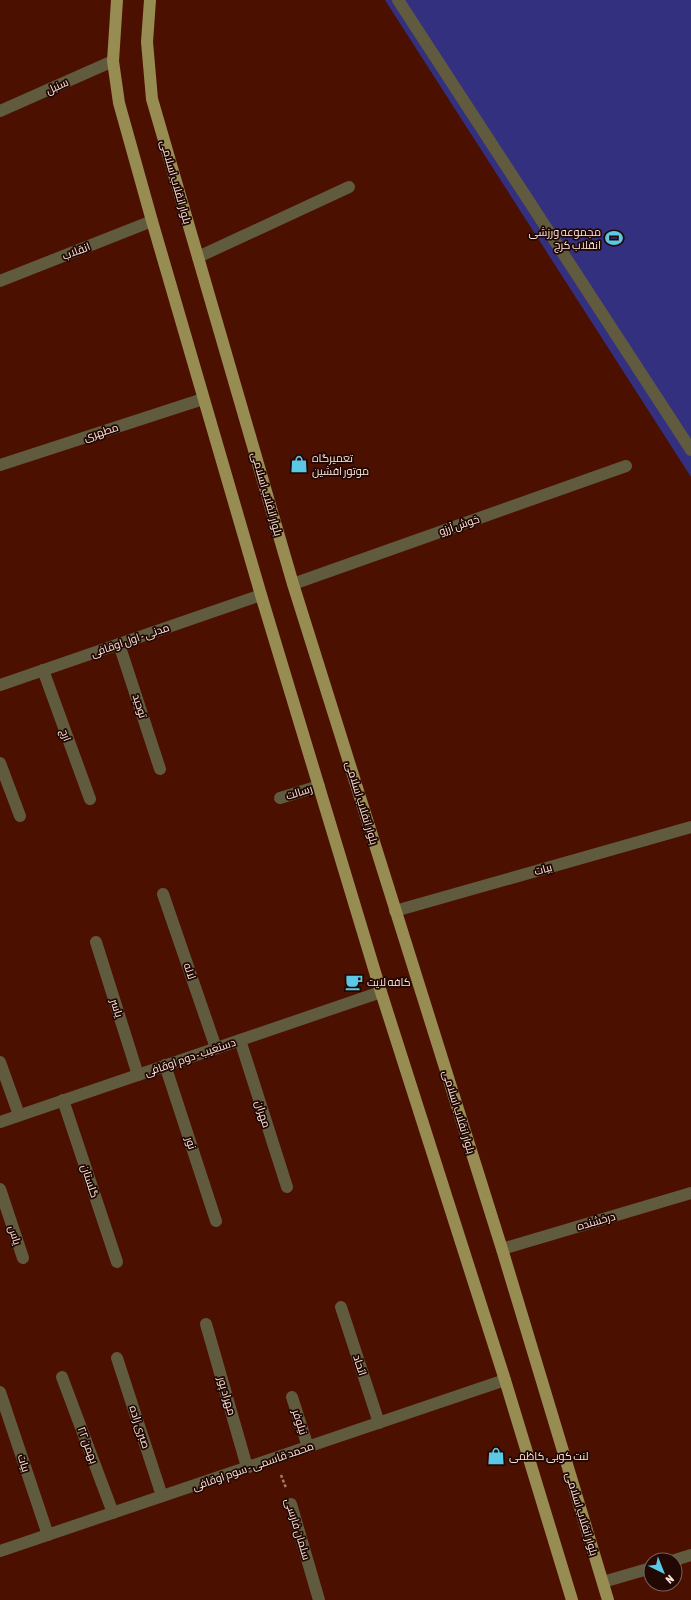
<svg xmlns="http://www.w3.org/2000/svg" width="691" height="1600" font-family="'Asap Condensed',Cairo,sans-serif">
  <rect width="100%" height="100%" fill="#4c1000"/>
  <!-- green -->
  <polygon fill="#33317f" points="385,0 691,0 691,477"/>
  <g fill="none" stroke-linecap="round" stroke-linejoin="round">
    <!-- path -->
    <polyline stroke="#a3796d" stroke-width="2.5" stroke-dasharray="3 2" stroke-linecap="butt" points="281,1475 286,1488"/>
    <!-- minor -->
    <g stroke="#605a3f" stroke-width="12">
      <polyline points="398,0 691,450"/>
      <polyline points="0,111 113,61"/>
      <polyline points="198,257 349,187"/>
      <polyline points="0,281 152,221"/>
      <polyline points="0,465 203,399"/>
      <polyline points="293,584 626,466"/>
      <polyline points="119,644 160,769"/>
      <polyline points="43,670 90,799"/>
      <polyline points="0,685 261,595"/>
      <polyline points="0,763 20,816"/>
      <polyline points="280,798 319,786"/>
      <polyline points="163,894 216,1048"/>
      <polyline points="395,911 691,827"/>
      <polyline points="96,942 138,1075"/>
      <polyline points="240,1040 287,1187"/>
      <polyline points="0,1062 19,1115"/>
      <polyline points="165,1065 216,1221"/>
      <polyline points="63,1100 117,1262"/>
      <polyline points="0,1122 381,992"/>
      <polyline points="0,1189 23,1258"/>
      <polyline points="502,1249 691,1193"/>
      <polyline points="341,1307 379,1423"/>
      <polyline points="206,1324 247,1467"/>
      <polyline points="117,1358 162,1496"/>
      <polyline points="62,1377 113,1513"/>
      <polyline points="0,1392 48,1535"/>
      <polyline points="292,1397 308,1447"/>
      <polyline points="291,1504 319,1600"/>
      <polyline points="0,1551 505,1380"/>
      <polyline points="675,1560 691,1555"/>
      <polyline points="603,1582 651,1568"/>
    </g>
    <!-- major -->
    <g stroke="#978c51" stroke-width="12">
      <polyline points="117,0 113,61 119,103 152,221 261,595 381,992 505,1380 572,1600"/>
      <polyline points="150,0 147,42 152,99 293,584 502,1249 608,1600"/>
    </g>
  </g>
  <!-- icons -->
  <defs>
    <g id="stadium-bare" transform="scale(1.38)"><path d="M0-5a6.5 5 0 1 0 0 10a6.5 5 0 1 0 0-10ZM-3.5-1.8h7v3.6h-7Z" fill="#5ac8e6" stroke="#210802" stroke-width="2.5" paint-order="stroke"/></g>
    <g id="shop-bare" transform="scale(1.38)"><path d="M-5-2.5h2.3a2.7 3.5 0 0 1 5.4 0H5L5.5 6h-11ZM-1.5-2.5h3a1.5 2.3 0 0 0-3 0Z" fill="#5ac8e6" stroke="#210802" stroke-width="2.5" paint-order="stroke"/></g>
    <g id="cafe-bare" transform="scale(1.38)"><path d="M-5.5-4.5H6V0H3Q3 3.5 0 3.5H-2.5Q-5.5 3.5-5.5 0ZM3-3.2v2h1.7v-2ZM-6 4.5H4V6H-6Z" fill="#5ac8e6" stroke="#210802" stroke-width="2.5" paint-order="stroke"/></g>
  </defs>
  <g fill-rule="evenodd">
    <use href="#stadium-bare" x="614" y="238"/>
    <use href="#shop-bare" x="299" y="464"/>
    <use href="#cafe-bare" x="354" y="982"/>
    <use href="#shop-bare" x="496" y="1456"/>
  </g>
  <g text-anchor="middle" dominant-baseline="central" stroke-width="3.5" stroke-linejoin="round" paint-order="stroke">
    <!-- street labels -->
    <g font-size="11" fill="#fde6de" stroke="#210802">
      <text transform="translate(57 86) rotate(-24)">سنبل</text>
      <text transform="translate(176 182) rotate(74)">بلوار انقلاب اسلامی</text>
      <text transform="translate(76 251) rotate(-21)">انقلاب</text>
      <text transform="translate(101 432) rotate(-18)">مطهری</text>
      <text transform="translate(267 494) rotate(74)">بلوار انقلاب اسلامی</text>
      <text transform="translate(459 525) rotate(-19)">خوش آرزو</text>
      <text transform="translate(130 640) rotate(-19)">مدنی - اول اوقافی</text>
      <text transform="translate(140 706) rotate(72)">توحید</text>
      <text transform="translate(66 735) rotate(70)">ارج</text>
      <text transform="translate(299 792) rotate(-17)">رسالت</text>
      <text transform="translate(362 803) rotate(73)">بلوار انقلاب اسلامی</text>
      <text transform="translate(543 869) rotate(-16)">بیات</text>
      <text transform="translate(190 971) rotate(71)">لاله</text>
      <text transform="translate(117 1008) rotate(72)">یاسر</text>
      <text transform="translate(190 1057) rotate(-19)">دستغیب - دوم اوقافی</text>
      <text transform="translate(459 1112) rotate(73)">بلوار انقلاب اسلامی</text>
      <text transform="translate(263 1114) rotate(72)">مهران</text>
      <text transform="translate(191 1143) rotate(72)">نور</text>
      <text transform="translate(90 1181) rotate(72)">گلستان</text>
      <text transform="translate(596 1221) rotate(-16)">درخشنده</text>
      <text transform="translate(15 1235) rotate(72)">یاس</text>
      <text transform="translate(360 1365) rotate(72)">اتحاد</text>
      <text transform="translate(227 1396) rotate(74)">مهراد پور</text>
      <text transform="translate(300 1422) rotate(72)">نیلوفر</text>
      <text transform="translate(140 1427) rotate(72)">صبری زاده</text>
      <text transform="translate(88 1445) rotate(69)">۲۲ بهمن</text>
      <text transform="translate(24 1463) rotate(72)">بیات</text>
      <text transform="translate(253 1466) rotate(-19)">محمد قاسمی - سوم اوقافی</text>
      <text transform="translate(582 1514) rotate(73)">بلوار انقلاب اسلامی</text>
      <text transform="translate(298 1529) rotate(73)">سلمان فارسی</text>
    </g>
    <!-- poi labels -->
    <g font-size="11" fill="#fde6de" stroke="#210802" text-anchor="start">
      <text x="601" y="232" text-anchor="end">مجموعه ورزشی<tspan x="601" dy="13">انقلاب کرج</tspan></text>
      <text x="312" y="458">تعمیرگاه<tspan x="312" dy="13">موتور افشین</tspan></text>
      <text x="367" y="982">کافه لایت</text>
      <text x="509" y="1456">لنت کوبی کاظمی</text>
    </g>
  </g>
  <!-- north arrow -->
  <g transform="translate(663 1572) rotate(137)"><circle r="19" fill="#210802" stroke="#79615a"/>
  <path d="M0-3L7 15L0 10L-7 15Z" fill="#5ac8e6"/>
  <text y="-6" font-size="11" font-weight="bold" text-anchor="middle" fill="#fde6de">N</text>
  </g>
</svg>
